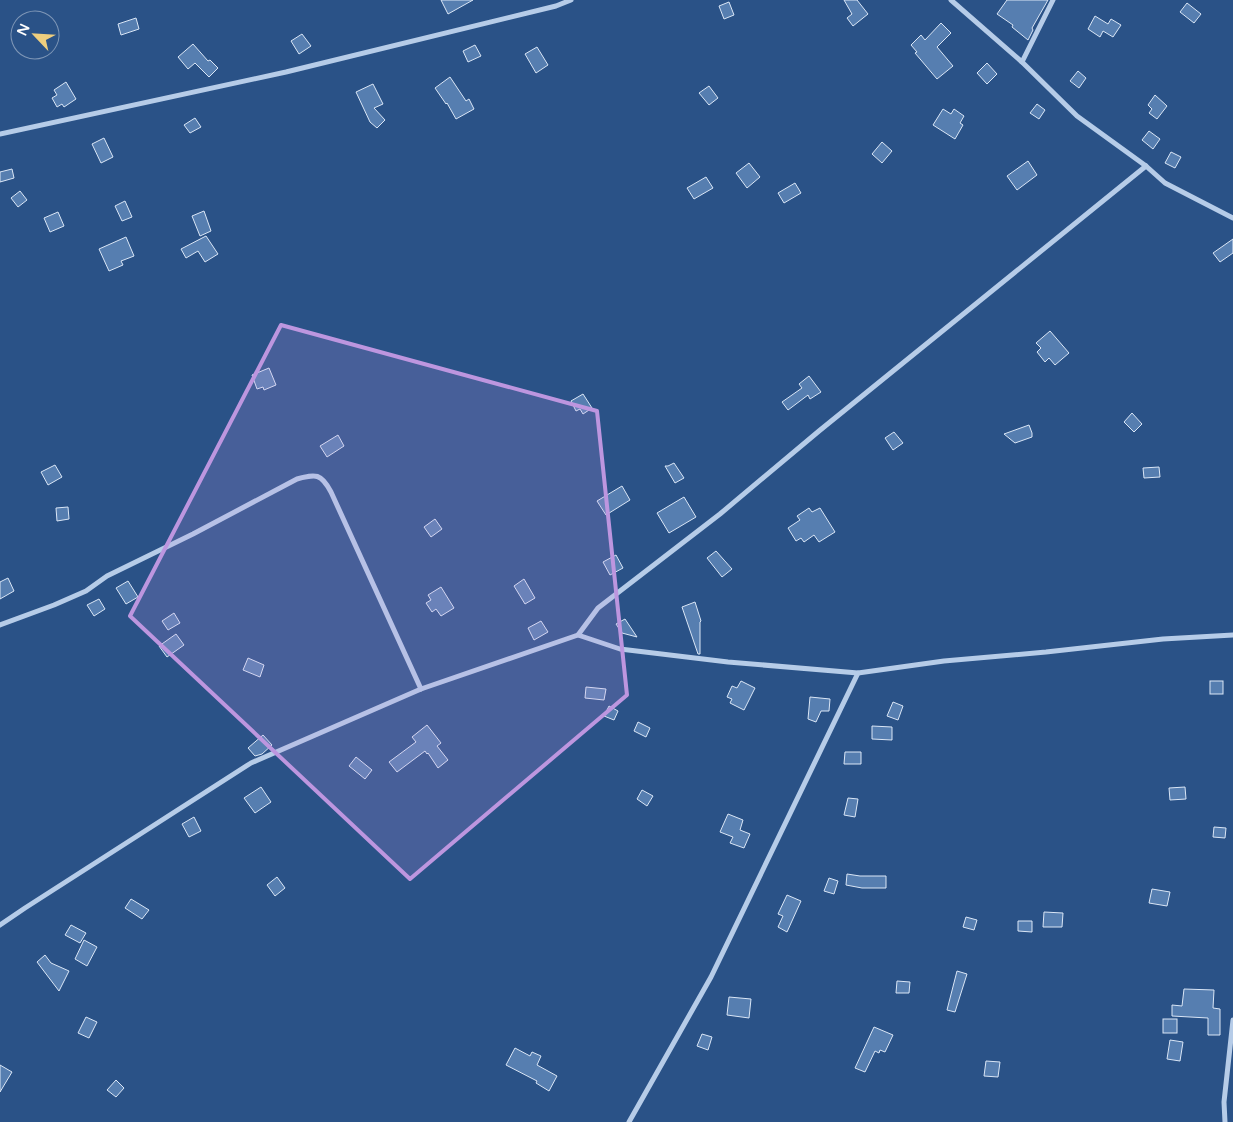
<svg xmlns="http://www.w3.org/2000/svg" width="1233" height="1122" font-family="'Varela Round',sans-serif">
  <rect width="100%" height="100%" fill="#2a5287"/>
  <!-- building -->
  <g fill="#567eb0" stroke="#dae6f6">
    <polygon points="441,0 473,0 448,14"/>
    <polygon points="844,0 857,0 868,14 853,26 847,18 852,14"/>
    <polygon points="1007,0 1048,0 1032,28 1033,30 1028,40 1012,27 1013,25 997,14"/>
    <polygon points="729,2 734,15 724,19 719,6"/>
    <polygon points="1187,3 1201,14 1194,23 1180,12"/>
    <polygon points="1095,16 1108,24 1111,19 1121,25 1113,37 1103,31 1100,37 1088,29"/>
    <polygon points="136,18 139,29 121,35 118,24"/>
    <polygon points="941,23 951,33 937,47 953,66 937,79 915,53 917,52 911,45 921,35 925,40"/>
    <polygon points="302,34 311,46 299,54 291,41"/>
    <polygon points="193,44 208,61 210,60 218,68 209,77 195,63 188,69 178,57"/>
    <polygon points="475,45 481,56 468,62 463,51"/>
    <polygon points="537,47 548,65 536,73 525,54"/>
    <polygon points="987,63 997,74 987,84 977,73"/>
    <polygon points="1078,71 1086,78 1079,88 1070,81"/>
    <polygon points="450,77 466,101 469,99 474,109 456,119 447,103 446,104 435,88"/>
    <polygon points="66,82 76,99 64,107 62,104 57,107 52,98 57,95 54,90"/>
    <polygon points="373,84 383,104 374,108 385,120 377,128 370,122 356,92"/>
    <polygon points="709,86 718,98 709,105 699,93"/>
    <polygon points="1155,95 1167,106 1157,119 1149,113 1152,109 1148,105"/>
    <polygon points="1037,104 1045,110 1039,119 1030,113"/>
    <polygon points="943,109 951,114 954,109 964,116 960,123 963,125 955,139 933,125"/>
    <polygon points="195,118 201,127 190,133 184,125"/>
    <polygon points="1149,131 1160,139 1153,149 1142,140"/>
    <polygon points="104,138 113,157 101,163 92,144"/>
    <polygon points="882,142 892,151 882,163 872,154"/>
    <polygon points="1171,152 1181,157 1175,168 1165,163"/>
    <polygon points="1028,161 1037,175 1017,190 1007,176"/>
    <polygon points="749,163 760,177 747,188 736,173"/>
    <polygon points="12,169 14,178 0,182 0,172"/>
    <polygon points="706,177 713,188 694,199 687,188"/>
    <polygon points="795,183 801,193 784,203 778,193"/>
    <polygon points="20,191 27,200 18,207 11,198"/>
    <polygon points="125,201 132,217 122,221 115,206"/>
    <polygon points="204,211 211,231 200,236 192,216"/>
    <polygon points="58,212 64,226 50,232 44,218"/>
    <polygon points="206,236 218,254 205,262 198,251 186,258 181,249"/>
    <polygon points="126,237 134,256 121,261 123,265 109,271 99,249"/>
    <polygon points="1233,239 1233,253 1220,262 1213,253"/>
    <polygon points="1050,331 1069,353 1055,365 1049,358 1045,362 1037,352 1041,348 1036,343"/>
    <polygon points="269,368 276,385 264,390 263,387 257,389 252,375"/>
    <polygon points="809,376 821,392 810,399 808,395 788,410 782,402 802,388 799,384"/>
    <polygon points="583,394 592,408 583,414 580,409 576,411 571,401"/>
    <polygon points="1132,413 1142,424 1134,432 1124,422"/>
    <polygon points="1029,425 1032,433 1032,437 1015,443 1004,434"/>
    <polygon points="894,432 903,443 893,450 885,438"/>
    <polygon points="338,435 344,446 327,457 320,446"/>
    <polygon points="674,463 684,478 675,483 665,466 668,466"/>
    <polygon points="55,465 62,477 48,485 41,472"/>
    <polygon points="1159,467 1160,477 1144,478 1143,468"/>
    <polygon points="622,486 630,500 606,515 597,501"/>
    <polygon points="684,497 696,517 669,533 657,513"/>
    <polygon points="68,507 69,519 57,521 56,508"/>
    <polygon points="809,508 812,512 820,508 835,532 819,542 814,535 804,542 801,538 796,541 788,528 800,520 797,516"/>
    <polygon points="435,519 442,529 431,537 424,527"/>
    <polygon points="716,551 732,569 722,577 707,558"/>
    <polygon points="616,555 623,568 610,575 603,562"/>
    <polygon points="8,578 14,591 0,599 0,582"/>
    <polygon points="524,579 535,598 525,604 514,586"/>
    <polygon points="128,581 138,597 126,604 116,588"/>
    <polygon points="441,587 454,608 441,616 436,609 432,612 426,603 431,600 428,595"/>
    <polygon points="99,599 105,609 94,616 87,605"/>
    <polygon points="695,602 701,621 700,622 700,654 698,654 682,607"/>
    <polygon points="174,613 180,623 168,630 162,621"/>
    <polygon points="625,619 637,637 622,633 616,624"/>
    <polygon points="541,621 548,632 534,640 528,628"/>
    <polygon points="176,634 184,645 167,657 159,646"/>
    <polygon points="248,658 264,665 260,677 243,670"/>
    <polygon points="741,681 755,688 744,710 730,703 732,699 727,697 732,686 737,688"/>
    <rect x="1210" y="681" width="13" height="13"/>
    <polygon points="586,687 606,689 604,700 585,698"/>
    <polygon points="810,697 830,699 829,711 821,711 816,722 808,719"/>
    <polygon points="893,702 903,706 898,720 887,716"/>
    <polygon points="609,706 618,711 614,720 604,716"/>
    <polygon points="638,722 650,728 646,737 634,731"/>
    <polygon points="427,725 441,743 437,746 448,760 438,768 428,753 427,754 425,751 397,772 389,762 416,742 412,737"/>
    <polygon points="872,726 892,727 892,740 872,739"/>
    <polygon points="263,735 272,745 262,754 255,756 248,748"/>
    <polygon points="845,752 861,752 861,764 844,764"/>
    <polygon points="356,757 372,770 365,779 349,766"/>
    <polygon points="261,787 271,802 255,813 244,798"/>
    <polygon points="1185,787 1186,799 1170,800 1169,788"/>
    <polygon points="642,790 653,796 647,806 637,799"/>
    <polygon points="848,798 858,799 855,817 844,815"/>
    <polygon points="728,814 743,820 740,830 750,834 744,848 730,843 733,837 720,832"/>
    <polygon points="194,817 201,831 189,837 182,824"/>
    <polygon points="1214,827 1226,828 1225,838 1213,837"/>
    <polygon points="847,874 860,876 886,876 886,888 862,888 846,885"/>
    <polygon points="277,877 285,888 275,896 267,885"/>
    <polygon points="829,878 838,881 834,894 824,891"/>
    <polygon points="1152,889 1170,892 1167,906 1149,903"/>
    <polygon points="787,895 801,901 787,932 778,927 783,916 778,914"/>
    <polygon points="131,899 149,910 142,919 125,908"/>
    <polygon points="1044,912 1063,913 1062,927 1043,927"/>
    <polygon points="966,917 977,920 974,930 963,927"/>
    <polygon points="1018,921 1032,921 1032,932 1018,931"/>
    <polygon points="71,925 86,933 80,943 65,935"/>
    <polygon points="84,940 97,947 87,966 75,959"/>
    <polygon points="45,955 51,963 69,971 59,991 37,962"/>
    <polygon points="957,971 967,974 955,1012 947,1010"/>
    <polygon points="897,981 910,982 909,993 896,993"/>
    <polygon points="1184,989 1214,990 1213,1008 1220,1009 1220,1035 1208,1035 1208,1018 1172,1016 1172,1005 1182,1006"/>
    <polygon points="729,997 751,999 749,1018 727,1015"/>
    <polygon points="86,1017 97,1022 89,1038 78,1033"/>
    <rect x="1163" y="1019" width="14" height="14"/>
    <polygon points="874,1027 893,1035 885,1052 880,1050 879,1053 875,1051 865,1072 855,1068"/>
    <polygon points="702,1034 712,1037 708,1050 697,1046"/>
    <polygon points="1170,1040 1183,1042 1180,1061 1167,1059"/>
    <polygon points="515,1048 530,1056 532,1052 541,1056 537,1065 557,1076 549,1091 536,1083 537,1081 506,1065"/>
    <polygon points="986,1061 1000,1062 998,1077 984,1076"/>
    <polygon points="0,1065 12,1072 0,1092"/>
    <polygon points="116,1080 124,1088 116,1097 107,1090"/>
  </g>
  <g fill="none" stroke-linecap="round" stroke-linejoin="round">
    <!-- minor -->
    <g stroke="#b6cce8" stroke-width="5">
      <polyline points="951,0 1022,62 1077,116 1146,166 1165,183 1233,218"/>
      <polyline points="1022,62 1053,0"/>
      <polyline points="0,134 286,72 556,6 571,0"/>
      <path d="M0,625L54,605L86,591L107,576L193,534L297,479C316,474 321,473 331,492L421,689"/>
      <polyline points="578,635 620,649 728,662 858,673 944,661 1046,652 1163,639 1233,635"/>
      <polyline points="0,925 25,908 251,763 421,689 578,635 598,608 720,514 819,431 1146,166"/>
      <polyline points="629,1122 711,977 858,673"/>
      <polyline points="1225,1122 1224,1102 1233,1020"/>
    </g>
  </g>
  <!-- marked area -->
  <path fill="#bd96df" fill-opacity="0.2" stroke="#bd96df" stroke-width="4" stroke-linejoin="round" d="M281,325L597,411L627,695L410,879L130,616Z"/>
  <!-- north arrow -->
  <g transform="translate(35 35) rotate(295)"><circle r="24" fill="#2a5287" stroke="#7f97b7"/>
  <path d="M0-4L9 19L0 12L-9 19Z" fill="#eece7e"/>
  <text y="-8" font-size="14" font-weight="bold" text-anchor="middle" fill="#ffffff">N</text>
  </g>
</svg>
